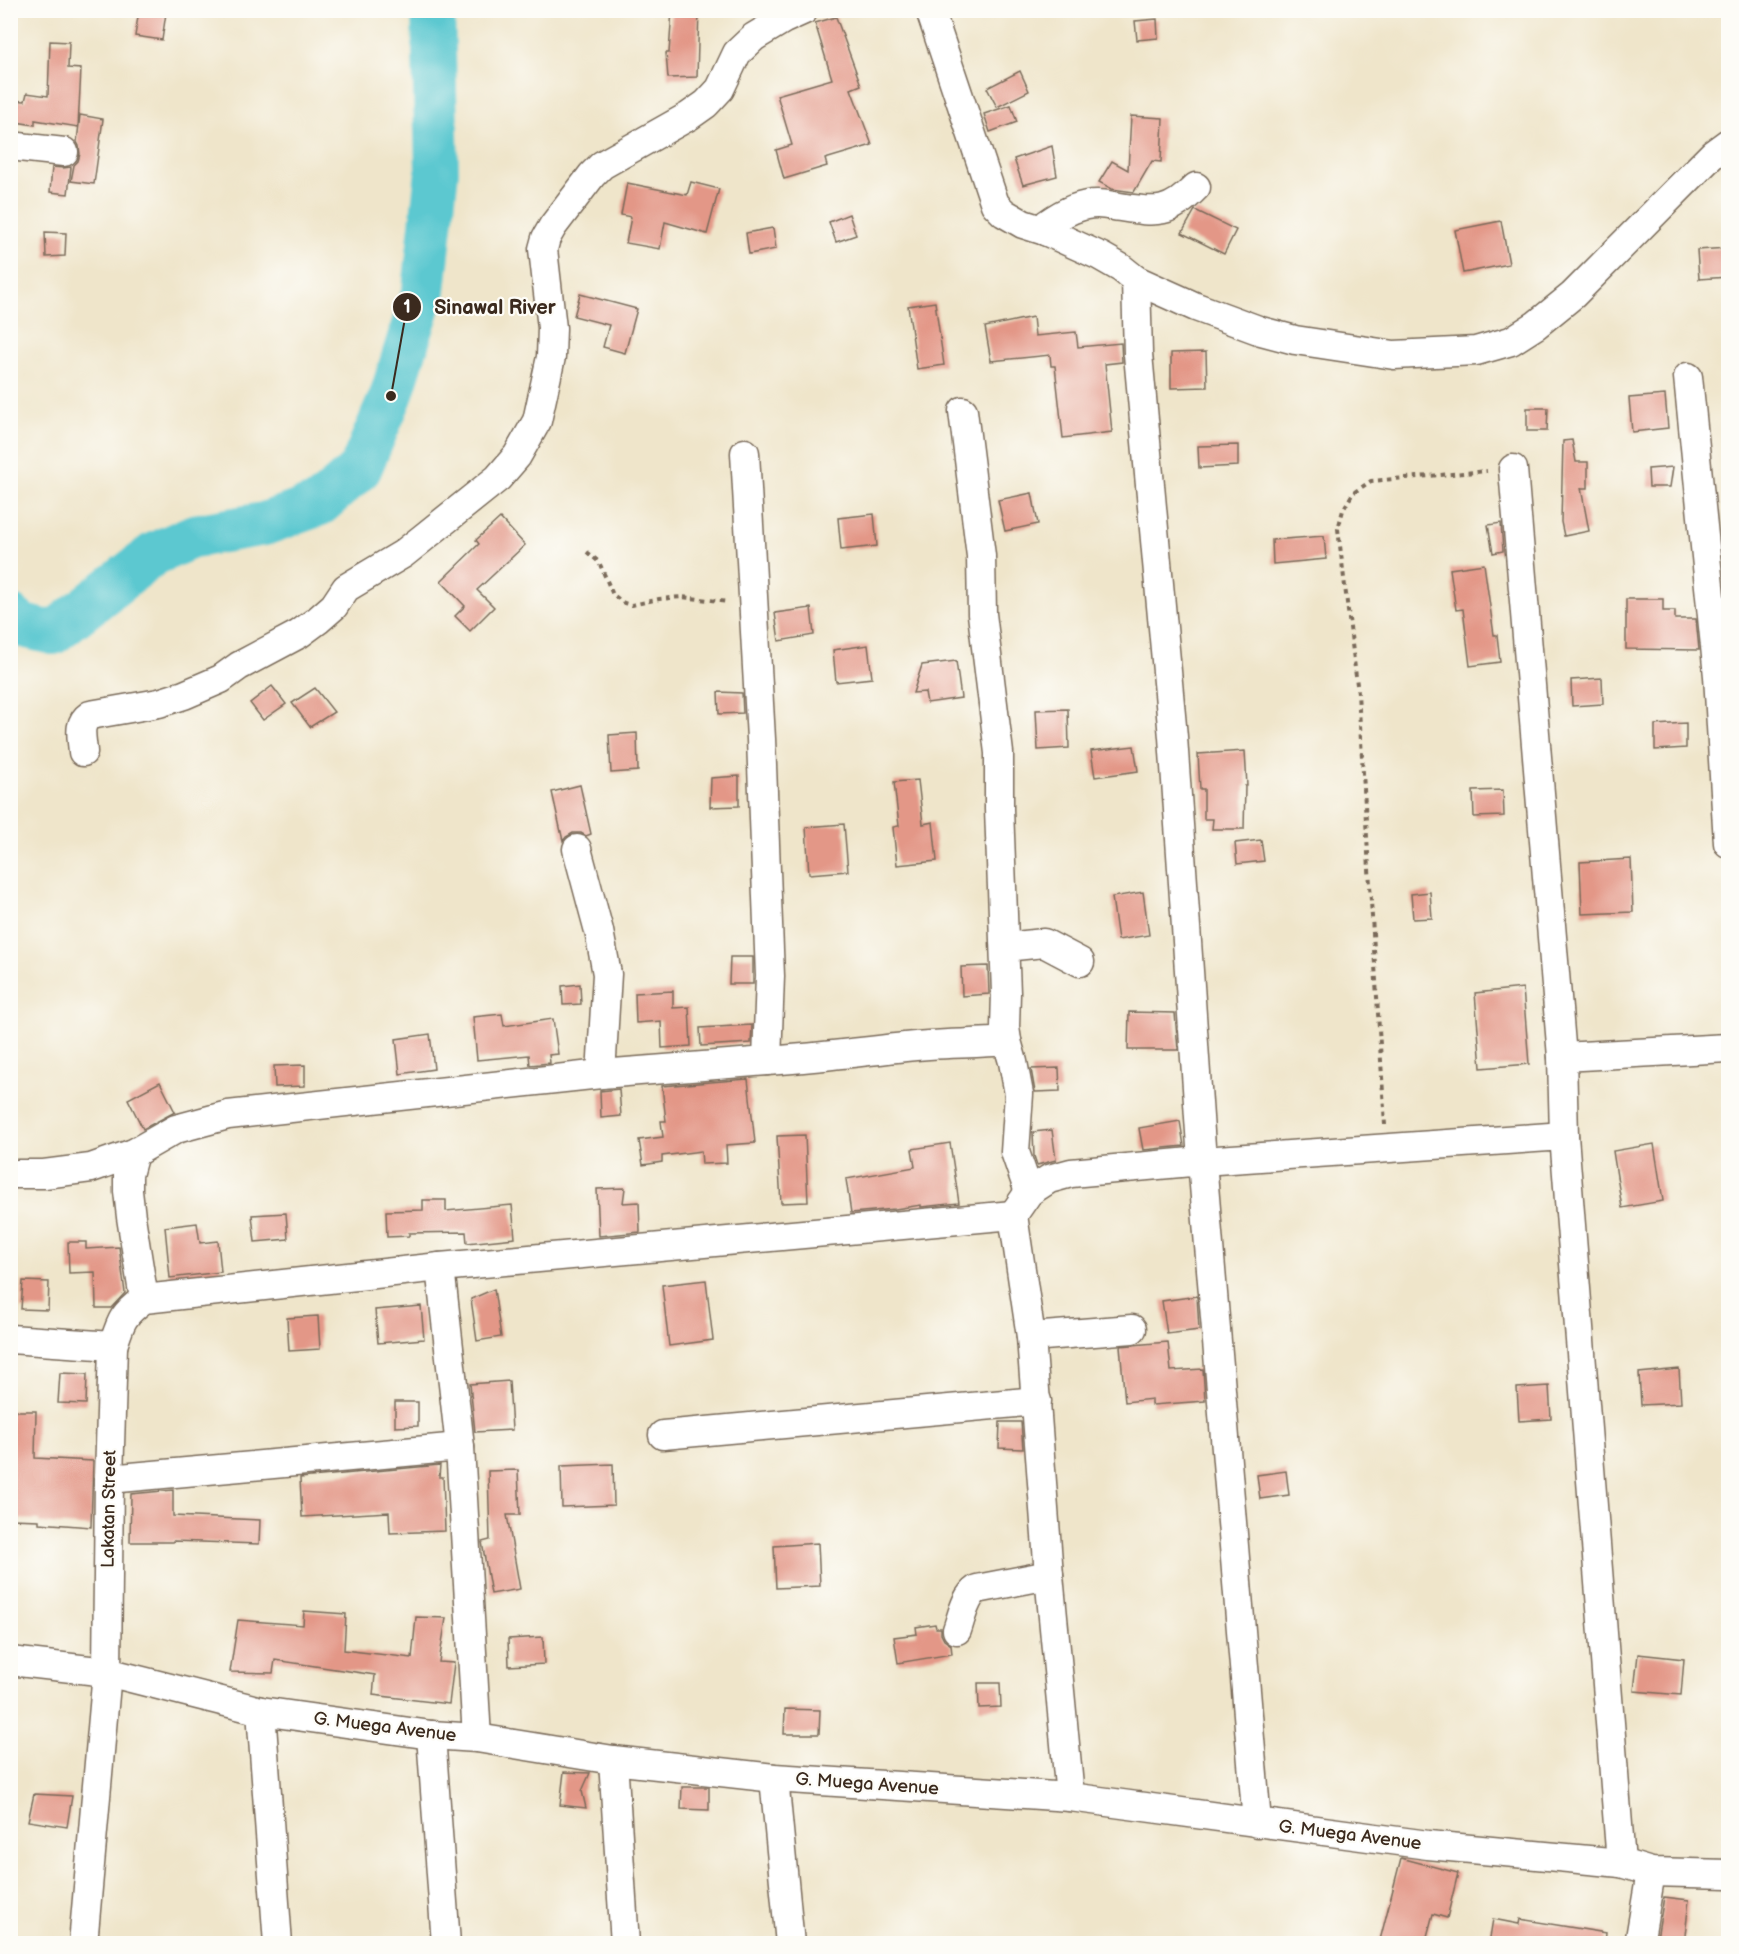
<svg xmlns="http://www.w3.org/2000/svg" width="1739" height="1954" font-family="'Balsamiq Sans',sans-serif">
  <rect width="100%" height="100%" fill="#fdfcf7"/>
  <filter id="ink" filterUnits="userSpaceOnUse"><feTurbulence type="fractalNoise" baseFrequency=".0167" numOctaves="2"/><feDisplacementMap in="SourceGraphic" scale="12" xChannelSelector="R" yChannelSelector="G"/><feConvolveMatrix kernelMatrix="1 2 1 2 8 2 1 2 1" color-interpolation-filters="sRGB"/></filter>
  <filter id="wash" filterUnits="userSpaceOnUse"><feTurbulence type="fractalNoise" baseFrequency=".008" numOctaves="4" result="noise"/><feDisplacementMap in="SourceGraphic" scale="24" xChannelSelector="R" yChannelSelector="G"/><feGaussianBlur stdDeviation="1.35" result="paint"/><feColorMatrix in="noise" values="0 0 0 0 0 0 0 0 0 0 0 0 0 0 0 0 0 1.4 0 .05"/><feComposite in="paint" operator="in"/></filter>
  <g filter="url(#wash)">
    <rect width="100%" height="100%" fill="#efe5ca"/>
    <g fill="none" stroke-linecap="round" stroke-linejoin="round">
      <!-- river -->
      <polyline stroke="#5bc8d0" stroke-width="44" points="10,616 23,626 53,633 154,554 194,536 264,524 320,504 360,469 391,396 424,290 437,171 433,10"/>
    </g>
    <g id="blocks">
      <!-- building -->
      <g fill="#e39787">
        <polygon points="139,10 166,13 162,40 135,36"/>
        <polygon points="672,10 699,10 697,77 668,78 666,53 669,53"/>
        <polygon points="836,17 861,85 851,89 872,145 825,159 827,166 784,179 776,150 792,145 777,95 832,79 815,23"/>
        <polygon points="1157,19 1158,38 1137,40 1135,21"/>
        <polygon points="50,41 69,42 68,68 81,69 78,127 35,120 35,125 10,121 10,100 25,101 27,93 48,96"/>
        <polygon points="1020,71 1029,91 997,107 987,88"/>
        <polygon points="1011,105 1017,122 990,132 984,114"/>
        <polygon points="80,115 103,119 94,184 71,181 74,165 78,161 80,154 79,146 77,142"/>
        <polygon points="1131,116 1163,118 1161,162 1152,161 1134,192 1112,189 1099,182 1112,161 1128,170"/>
        <polygon points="1052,146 1057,176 1023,185 1014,159"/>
        <polygon points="52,167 63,168 71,167 68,194 50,192"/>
        <polygon points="691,182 719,189 707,234 665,222 660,249 626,243 631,217 621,215 627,183 687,195"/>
        <polygon points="1195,210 1236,230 1224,254 1182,233"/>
        <polygon points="849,214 856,235 836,242 829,222"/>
        <polygon points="1501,221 1509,264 1463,273 1455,230"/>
        <polygon points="773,228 776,249 749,254 746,233"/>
        <polygon points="45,232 66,233 65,256 46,257"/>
        <polygon points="1728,248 1728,277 1699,279 1697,250"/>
        <polygon points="580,294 637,309 625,353 603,347 609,325 574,316"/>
        <polygon points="935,302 944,365 917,369 908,306"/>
        <polygon points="1033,317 1035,336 1076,332 1078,347 1121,343 1122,362 1105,364 1112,432 1063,438 1055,366 1051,366 1050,355 991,361 985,327"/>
        <polygon points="1206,352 1207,387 1171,388 1171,353"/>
        <polygon points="1665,395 1668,428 1632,432 1629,398"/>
        <polygon points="1527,408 1548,408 1547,431 1527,431"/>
        <polygon points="1572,440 1576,462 1588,462 1588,488 1581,488 1589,531 1564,536 1561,522 1563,441"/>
        <polygon points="1238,445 1238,466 1199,468 1198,446"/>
        <polygon points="1673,467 1670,487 1649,487 1648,469"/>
        <polygon points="1032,493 1038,524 1005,531 998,500"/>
        <polygon points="874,514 877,546 841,550 838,518"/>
        <polygon points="500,518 525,545 477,590 494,607 470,631 455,616 465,606 441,581 479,544 476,540"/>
        <polygon points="1501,523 1503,551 1493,553 1488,525"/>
        <polygon points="1324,536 1326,559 1273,564 1272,540"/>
        <polygon points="1484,564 1494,635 1497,635 1500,662 1470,666 1463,609 1456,610 1450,569"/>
        <polygon points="1626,599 1663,599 1663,611 1675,611 1675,619 1696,619 1699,650 1626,649"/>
        <polygon points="811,608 814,635 779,641 775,613"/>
        <polygon points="868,645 872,678 836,682 833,650"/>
        <polygon points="956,661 961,698 927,703 925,692 913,693 922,665"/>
        <polygon points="1602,678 1603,704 1572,706 1571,680"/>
        <polygon points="272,686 286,704 263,720 250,703"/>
        <polygon points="315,688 334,712 310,727 292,703"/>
        <polygon points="718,692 742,693 743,713 719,714"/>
        <polygon points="1068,709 1069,748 1038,750 1036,710"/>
        <polygon points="1686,723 1686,748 1655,750 1655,725"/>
        <polygon points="637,733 638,771 611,773 609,735"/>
        <polygon points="1134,746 1138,771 1095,777 1091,751"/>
        <polygon points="1245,751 1247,786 1245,786 1244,829 1212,829 1213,819 1204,819 1204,789 1200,789 1198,754"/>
        <polygon points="739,776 739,806 710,807 711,778"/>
        <polygon points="918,780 923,824 933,822 937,861 897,865 893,827 899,826 894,782"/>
        <polygon points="580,785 591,834 586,836 581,833 573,833 566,837 563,841 552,792"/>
        <polygon points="1503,790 1504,816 1474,817 1473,791"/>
        <polygon points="844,824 848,871 809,874 806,827"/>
        <polygon points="1261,840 1264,861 1237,864 1235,843"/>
        <polygon points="1631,859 1633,912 1582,914 1580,862"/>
        <polygon points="1143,892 1149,935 1118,940 1112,897"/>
        <polygon points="1430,892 1432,918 1413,919 1411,894"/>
        <polygon points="730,957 753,957 753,984 729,984"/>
        <polygon points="988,966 989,994 962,996 961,967"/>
        <polygon points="580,984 581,1004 563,1005 562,986"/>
        <polygon points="1523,988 1529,1064 1481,1068 1475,993"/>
        <polygon points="673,991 673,1008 689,1007 691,1046 662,1048 661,1021 636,1023 635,993"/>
        <polygon points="1129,1012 1175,1013 1178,1050 1128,1050"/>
        <polygon points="502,1014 504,1026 553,1019 558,1054 549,1055 550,1063 530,1065 529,1055 477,1060 473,1017"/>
        <polygon points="752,1025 751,1043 701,1046 700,1028"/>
        <polygon points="430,1034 434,1069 400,1074 396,1039"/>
        <polygon points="305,1065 305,1086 275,1087 274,1066"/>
        <polygon points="1059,1068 1060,1091 1035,1092 1031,1069"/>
        <polygon points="748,1079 755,1143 726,1145 727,1163 702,1164 701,1151 662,1156 662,1162 643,1165 639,1140 663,1137 661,1121 666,1121 662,1086"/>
        <polygon points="160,1082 175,1112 143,1129 128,1099"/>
        <polygon points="619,1089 621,1116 601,1118 600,1091"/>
        <polygon points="1180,1121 1184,1146 1143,1150 1139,1128"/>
        <polygon points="1052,1130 1056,1160 1037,1165 1034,1156 1033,1132"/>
        <polygon points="805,1135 808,1202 781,1203 777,1136"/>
        <polygon points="950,1143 959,1203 921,1207 921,1205 895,1209 851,1213 846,1179 915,1167 912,1149"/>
        <polygon points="1654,1144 1663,1201 1622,1208 1613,1151"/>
        <polygon points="625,1188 623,1203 639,1202 640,1232 599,1236 597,1189"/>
        <polygon points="423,1200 446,1200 446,1211 512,1205 515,1238 467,1243 466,1232 409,1233 409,1236 387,1237 386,1211 423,1210"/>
        <polygon points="286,1213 288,1239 255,1242 252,1215"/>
        <polygon points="197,1223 200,1243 218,1241 221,1272 170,1278 165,1227"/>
        <polygon points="68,1242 86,1242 86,1249 119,1247 125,1293 111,1308 96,1308 95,1272 69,1273"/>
        <polygon points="706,1280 713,1340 669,1346 662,1285"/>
        <polygon points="23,1281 49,1282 48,1310 21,1309"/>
        <polygon points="494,1289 501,1337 477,1341 471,1299"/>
        <polygon points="1197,1296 1199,1330 1167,1334 1162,1301"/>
        <polygon points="421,1306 424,1339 378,1343 375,1310"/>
        <polygon points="318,1316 320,1349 289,1351 287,1318"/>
        <polygon points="1168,1342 1171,1371 1203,1369 1205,1401 1152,1405 1152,1399 1125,1402 1120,1346"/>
        <polygon points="1679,1369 1681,1403 1641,1405 1639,1373"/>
        <polygon points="60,1373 87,1374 86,1404 58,1403"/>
        <polygon points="509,1381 512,1430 475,1432 470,1384"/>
        <polygon points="1549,1386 1551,1419 1519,1421 1517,1388"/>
        <polygon points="395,1402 418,1402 418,1426 395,1427"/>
        <polygon points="10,1411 36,1411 35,1458 93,1461 91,1527 39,1523 39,1520 10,1519"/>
        <polygon points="1000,1422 1021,1422 1023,1449 999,1448"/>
        <polygon points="613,1464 614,1505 562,1507 561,1466"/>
        <polygon points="440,1465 439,1477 443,1477 445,1531 390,1533 389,1512 302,1517 300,1478"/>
        <polygon points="518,1470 520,1515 507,1515 520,1589 491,1594 482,1542 490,1540 488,1471"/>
        <polygon points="1286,1471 1289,1495 1260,1499 1257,1475"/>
        <polygon points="173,1490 173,1516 260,1520 259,1544 173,1541 173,1542 130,1542 131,1494"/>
        <polygon points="818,1543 820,1586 776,1588 774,1546"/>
        <polygon points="304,1611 346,1614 344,1650 412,1658 416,1617 446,1618 439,1662 454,1663 449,1704 373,1695 375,1675 275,1660 273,1673 230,1672 238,1620 303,1625"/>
        <polygon points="935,1624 936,1628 941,1628 941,1634 944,1640 951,1645 952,1654 898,1663 894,1637 917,1634 916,1627"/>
        <polygon points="543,1637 544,1664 509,1666 508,1639"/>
        <polygon points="1638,1654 1684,1659 1681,1695 1634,1691"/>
        <polygon points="978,1683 1000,1683 1001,1707 979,1708"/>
        <polygon points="785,1709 820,1710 819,1734 784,1734"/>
        <polygon points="564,1772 590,1773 582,1791 586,1808 560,1805"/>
        <polygon points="682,1787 709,1787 709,1810 681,1809"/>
        <polygon points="34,1794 72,1796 67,1827 28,1821"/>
        <polygon points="1401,1858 1458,1873 1447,1918 1433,1914 1425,1944 1379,1944"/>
        <polygon points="1664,1897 1689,1900 1684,1944 1656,1944"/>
        <polygon points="1493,1919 1519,1924 1520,1919 1606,1933 1605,1944 1489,1944"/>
      </g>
    </g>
  </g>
  <g filter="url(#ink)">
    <use href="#blocks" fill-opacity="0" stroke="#7a6b5a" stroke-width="1.5"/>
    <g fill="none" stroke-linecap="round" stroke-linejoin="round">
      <!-- minor casing -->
      <g stroke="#7a6b5a" stroke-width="31">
        <g id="minor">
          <polyline points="930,10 995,204 1004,213 1023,224 1045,231 1100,256 1121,268 1136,280 1196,307 1261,331 1295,340 1394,355 1476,351 1511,341 1536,325 1573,295 1713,154 1728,143"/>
          <polyline points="10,146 64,152"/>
          <path d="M1045,231L1047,224C1061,214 1079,204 1097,204C1105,204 1113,206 1120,207C1157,213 1170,214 1196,187"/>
          <polyline points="1136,280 1138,354 1173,737 1202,1161 1564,1136 1621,1863"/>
          <polyline points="1688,377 1718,676 1728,843"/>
          <polyline points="963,411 981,556 982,614 999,753 999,809 1006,993 1005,1027 1007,1041"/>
          <polyline points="1513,469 1562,1057 1564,1136"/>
          <path d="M83,752C82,737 77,724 90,715L159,703L184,695L221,679L239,666L299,634L318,620L334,606L346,588L403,554L498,478L517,456L537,421L551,357L552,328L543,249L546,238L553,226L592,175L602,165L689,116L706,104L720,89L737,53L754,37L784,19L804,10"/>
          <polyline points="577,849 599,931 607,974 601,1074"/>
          <polyline points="1005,947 1044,943 1080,962"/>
          <polyline points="1562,1057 1728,1048"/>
          <path d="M767,1061C813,1058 859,1052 905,1047C939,1043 973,1044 1007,1041L1013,1062L1019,1094L1015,1152L1029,1192"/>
          <polyline points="134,1153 128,1175 128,1191 131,1217 144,1299"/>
          <polyline points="10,1174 44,1174 91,1168 134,1153 176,1129 228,1115 601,1074 767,1061 770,976 761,739 745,453"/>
          <polyline points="440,1267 460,1447 477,1738"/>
          <polyline points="1031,1337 1132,1329"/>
          <path d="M10,1339L113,1346C121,1321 122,1315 144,1299L440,1267L1013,1215"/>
          <polyline points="663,1435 1037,1401"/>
          <polyline points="109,1479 460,1447"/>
          <path d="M957,1630C962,1616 965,1597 977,1589L1049,1575"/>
          <polyline points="10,1661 107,1672 261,1711 431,1735 477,1738 613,1760 774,1778 1070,1797 1428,1845 1621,1863 1651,1872 1728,1874"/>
          <polyline points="261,1711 278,1944"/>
          <polyline points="431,1735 446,1944"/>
          <polyline points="613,1760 625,1944"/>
          <polyline points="774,1778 790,1944"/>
          <polyline points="1070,1797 1049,1575 1031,1337 1013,1215 1029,1192 1049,1179 1071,1173 1202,1161 1257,1823"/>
          <polyline points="83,1944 107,1672 109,1479 113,1346"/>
          <polyline points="1639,1944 1651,1872"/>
        </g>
      </g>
      <!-- path -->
      <g stroke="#7a6b5a" stroke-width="4" stroke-dasharray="4.5 4.5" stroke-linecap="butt">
        <polyline points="587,552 599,562 613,595 624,603 632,605 659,599 682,597 728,602"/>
        <polyline points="1385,1125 1358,693 1338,529 1343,510 1353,493 1371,481 1487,471"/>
      </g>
      <!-- minor -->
      <use href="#minor" stroke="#fff" stroke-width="28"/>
    </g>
  </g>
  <g text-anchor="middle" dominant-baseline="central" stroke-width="4.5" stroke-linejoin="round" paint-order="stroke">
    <!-- street labels -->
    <g font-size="18" fill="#3b2a1e" stroke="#fdfcf7">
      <text transform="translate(109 1509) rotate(-89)">Lakatan Street</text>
      <text transform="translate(385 1727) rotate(7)">G. Muega Avenue</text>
      <text transform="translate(867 1784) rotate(4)">G. Muega Avenue</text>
      <text transform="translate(1350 1835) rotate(7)">G. Muega Avenue</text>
    </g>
  </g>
  <!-- callouts -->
  <path fill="none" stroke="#3b2a1e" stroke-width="2" d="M391 396L407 307"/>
  <g fill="#3b2a1e" stroke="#fdfcf7" stroke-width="2">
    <circle cx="391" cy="396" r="6"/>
    <circle cx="407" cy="307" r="15"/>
  </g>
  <g font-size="18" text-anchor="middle" font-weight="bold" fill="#fff">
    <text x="407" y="313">1</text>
  </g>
  <g font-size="20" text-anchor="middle" font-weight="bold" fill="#3b2a1e" stroke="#fdfcf7" stroke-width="4.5" stroke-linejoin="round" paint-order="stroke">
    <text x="495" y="314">Sinawal River</text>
  </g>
  <!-- margin -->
  <rect width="1739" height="1954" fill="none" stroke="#fdfcf7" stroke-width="36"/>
</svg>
